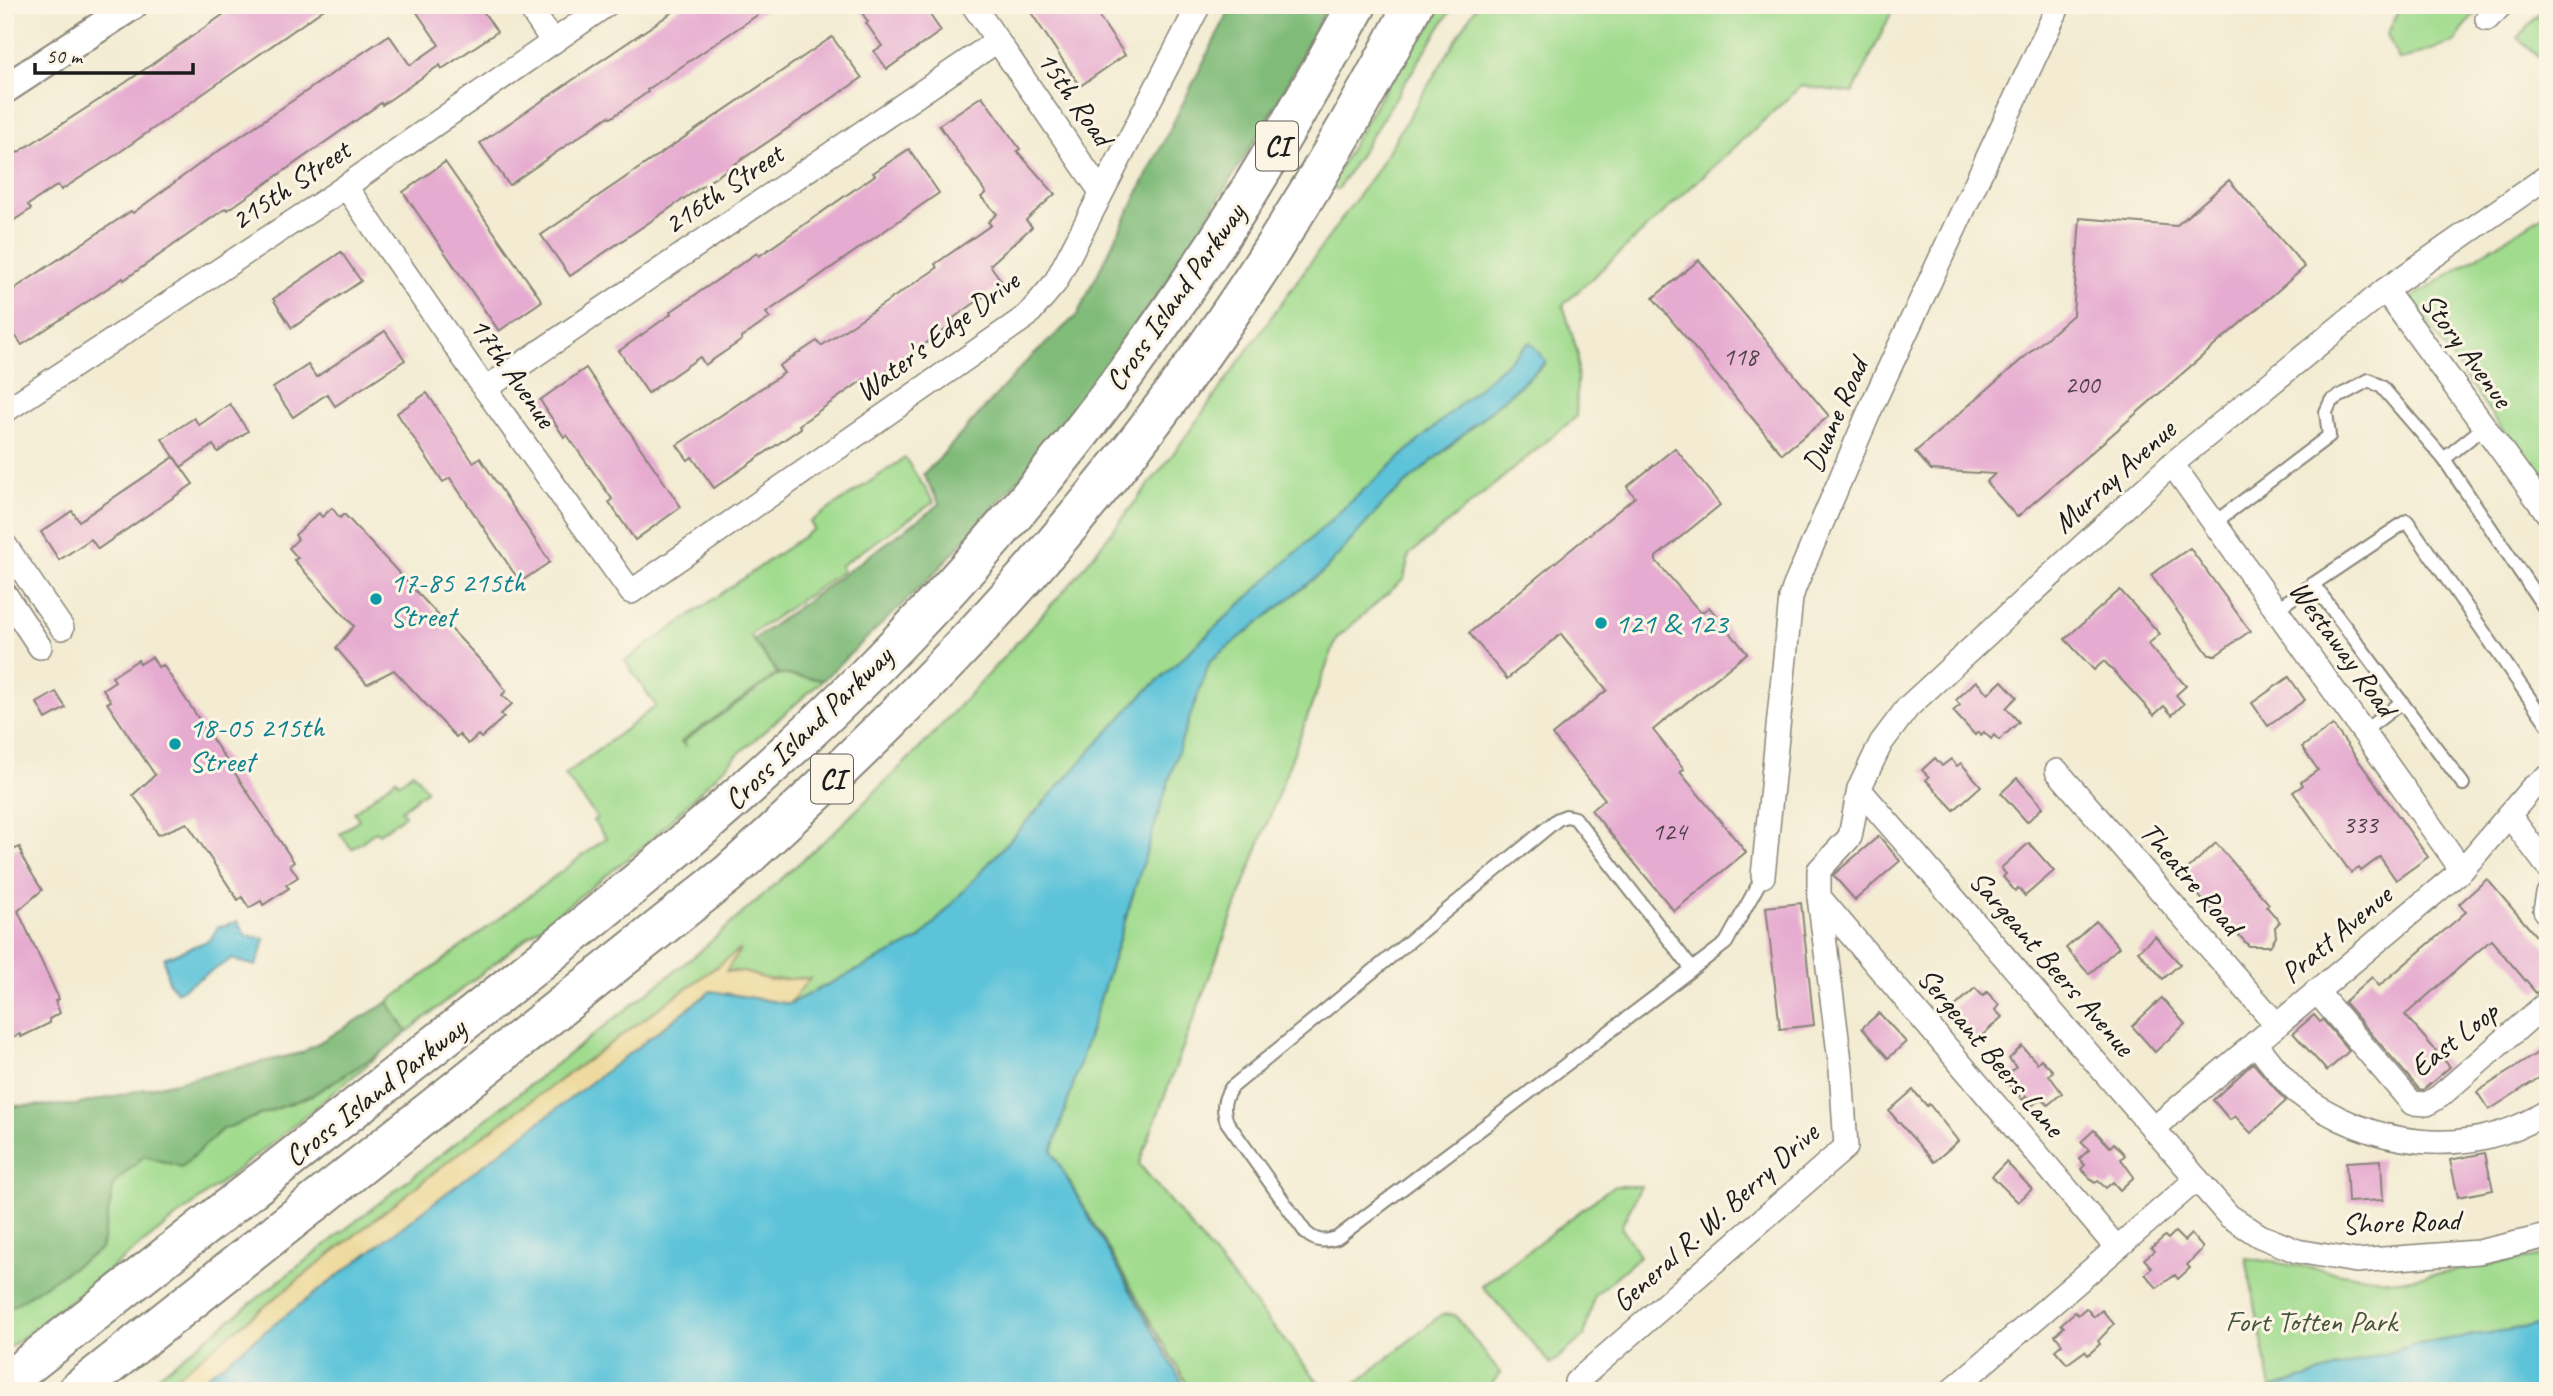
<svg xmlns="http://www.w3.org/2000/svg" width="2553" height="1396" font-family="Caveat,sans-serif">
  <rect width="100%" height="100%" fill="#fcf5e5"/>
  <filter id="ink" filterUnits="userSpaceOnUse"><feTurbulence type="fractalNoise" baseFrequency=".0143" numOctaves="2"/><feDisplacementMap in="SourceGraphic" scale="14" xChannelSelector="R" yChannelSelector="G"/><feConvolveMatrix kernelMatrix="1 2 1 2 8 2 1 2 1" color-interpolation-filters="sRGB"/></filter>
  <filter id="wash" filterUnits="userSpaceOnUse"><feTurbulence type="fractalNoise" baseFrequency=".00686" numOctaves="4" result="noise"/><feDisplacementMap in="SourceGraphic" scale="28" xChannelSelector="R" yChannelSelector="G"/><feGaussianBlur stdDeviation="1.57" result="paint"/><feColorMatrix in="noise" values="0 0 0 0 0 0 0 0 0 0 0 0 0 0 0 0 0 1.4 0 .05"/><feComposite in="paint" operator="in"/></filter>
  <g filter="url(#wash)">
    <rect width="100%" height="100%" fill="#f3ecd3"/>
    <!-- green -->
    <g fill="#a0db8e" stroke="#5e7c55" stroke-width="2">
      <polygon points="1440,5 1454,5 1338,189 1328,188 1399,63 1427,32"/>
      <polygon points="1477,5 1895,5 1853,93 1801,86 1563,305 1578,354 1576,417 1409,555 1404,579 1337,638 1139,1164 1326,1391 1191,1391 1052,1152 1181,742 1210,661 1324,571 1385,502 1546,363 1530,343 1358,495 1137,700 920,939 789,1004 809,978 770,980 743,972 726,971 738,951 455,1156 158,1391 139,1391 698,953 834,832 927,741 1073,581 1173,454 1376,171"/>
      <polygon points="2401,5 2484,5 2471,18 2454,43 2399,60 2387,35"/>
      <polygon points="2547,5 2548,5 2548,65 2517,38"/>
      <polygon points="2548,212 2548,494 2410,299"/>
      <polygon points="905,458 934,502 840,566 843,571 750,635 777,674 681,742 686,747 683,742 779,674 823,680 736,756 650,841 407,1032 388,1002 606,838 593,821 597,818 565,775 656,706 625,661 814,529 810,522"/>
      <polygon points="413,772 427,790 401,810 405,815 379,834 376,831 352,849 340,834 359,819 354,812 396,779 399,783"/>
      <polygon points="385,1050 277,1139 5,1351 5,1311 101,1249 114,1183 144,1156 182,1167 221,1130 312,1095"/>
      <polygon points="1613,1186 1641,1186 1621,1227 1640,1256 1594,1296 1584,1336 1551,1364 1482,1286"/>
      <polygon points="2548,1255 2548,1324 2417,1344 2271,1388 2246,1258 2393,1281"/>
      <polygon points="1442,1314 1455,1315 1500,1373 1486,1391 1347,1391"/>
    </g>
    <!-- forest -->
    <g fill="#80bb79" stroke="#4e6c4a" stroke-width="2">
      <polygon points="1232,5 1328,5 1277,104 1172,275 1054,439 936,572 823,680 779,674 753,640 940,504 923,474 936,462 1024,364 1077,315"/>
      <polygon points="388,1002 407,1032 385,1050 312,1095 221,1130 182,1167 144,1156 114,1183 101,1249 5,1311 5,1106 76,1105 301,1053"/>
    </g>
    <!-- sand -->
    <polygon fill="#eeda9e" stroke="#857b5d" stroke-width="2" points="741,949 726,971 743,972 770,980 810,978 789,1004 711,991 197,1391 158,1391 455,1156"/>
    <!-- water -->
    <g fill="#5cc3d9" stroke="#3c707a" stroke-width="2">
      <polygon points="1530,342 1546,362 1385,502 1324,571 1210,661 1181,742 1052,1152 1187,1391 187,1391 711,991 789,1004 920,939 1137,700 1358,495"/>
      <polygon points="238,922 245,935 265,939 256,966 232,959 177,992 168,981 164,958 210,940 218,927"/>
      <polygon points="2548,1324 2548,1391 2262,1391 2417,1344"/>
    </g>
    <g id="blocks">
      <!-- building -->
      <g fill="#e6abd0">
        <polygon points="237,5 330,5 114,156 61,190 58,185 28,205 31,209 13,221 5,210 5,158 15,151 17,153 125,83"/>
        <polygon points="412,5 479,5 497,32 442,69 440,65 382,105 381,103 228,210 226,208 124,280 123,278 22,345 5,321 5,295 131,211 133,213 201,163 389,35 410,65 439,45"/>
        <polygon points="683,5 772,5 647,90 648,92 611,118 609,116 509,185 480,143"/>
        <polygon points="857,5 923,5 941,31 887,69 874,51 882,46 866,23 868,22"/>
        <polygon points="1026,5 1091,5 1125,55 1080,86"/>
        <polygon points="832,37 862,78 570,276 541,235"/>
        <polygon points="982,96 1020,149 1017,151 1055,194 1026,220 1032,227 990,265 1003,283 952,319 955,323 932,339 866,385 863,380 799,425 801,428 714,488 692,457 688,460 677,445 784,373 779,366 817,341 821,346 937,268 935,264 991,225 988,222 997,214 981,197 986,193 939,125"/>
        <polygon points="909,149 939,193 766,313 770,318 741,338 742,340 705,365 700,357 648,393 619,351 671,314 670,312 757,253 759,256 875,175 873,173"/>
        <polygon points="445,162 542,301 499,331 403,192"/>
        <polygon points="2229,180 2305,267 2017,517 1986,482 1995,474 1931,470 1915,452 2073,315 2080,218 2176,226"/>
        <polygon points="341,252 361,281 292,328 273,299"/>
        <polygon points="1699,260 1829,416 1782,454 1653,298"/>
        <polygon points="385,331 405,360 335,406 327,394 293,417 273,388 308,365 316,377"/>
        <polygon points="586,368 681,507 635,540 609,502 612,499 567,435 564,437 540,400"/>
        <polygon points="427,393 473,462 480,458 550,562 520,582 450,478 443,482 397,413"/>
        <polygon points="230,404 248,431 218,452 213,445 181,467 162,439 194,418 199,425"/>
        <polygon points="1675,448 1720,505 1656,557 1656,561 1701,613 1709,607 1747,653 1653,730 1684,769 1680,772 1746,852 1674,911 1591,810 1605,799 1552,735 1607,690 1561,634 1507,679 1469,633 1635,497 1627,487"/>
        <polygon points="174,457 193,484 98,549 91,539 59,560 41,532 72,511 79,521"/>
        <polygon points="332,508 340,518 344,514 494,675 506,691 502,695 512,704 501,714 504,717 481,738 478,735 468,744 459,734 456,737 394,670 367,684 336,648 354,626 294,560 298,558 289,548 298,539 295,535 319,513 322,517"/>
        <polygon points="2190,548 2250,631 2216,655 2209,655 2151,575"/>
        <polygon points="2120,590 2160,634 2148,644 2186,686 2176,695 2184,704 2172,715 2164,706 2154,715 2104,661 2094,670 2065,639"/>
        <polygon points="152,657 158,667 163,665 294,862 290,865 298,877 286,885 289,888 263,905 261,901 249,908 242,897 238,900 187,823 158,835 145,811 133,795 155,775 107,703 111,701 103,689 115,681 112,677 138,660 140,664"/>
        <polygon points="2289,677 2305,700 2268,726 2252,703"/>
        <polygon points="1976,681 1988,694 2002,681 2017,697 2006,708 2019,722 1999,740 1994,735 1991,739 1984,732 1981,735 1978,732 1975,735 1953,711 1960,705 1956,700"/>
        <polygon points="56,692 66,708 46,719 37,703"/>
        <polygon points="2333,725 2428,857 2396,880 2380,857 2361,871 2359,868 2351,873 2293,792 2303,785 2301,782 2318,770 2302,747"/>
        <polygon points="1935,758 1942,766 1951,759 1957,766 1961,763 1981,786 1954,810 1926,780 1929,777 1922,770"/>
        <polygon points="2017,778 2043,807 2027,822 2001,793"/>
        <polygon points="1879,836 1900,861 1855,900 1833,875"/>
        <polygon points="2029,843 2054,871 2025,896 2018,888 2015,891 2003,877 2006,874 2001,868"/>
        <polygon points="2216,843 2269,904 2266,906 2280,922 2275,927 2276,937 2270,946 2249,946 2236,932 2233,935 2181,875"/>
        <polygon points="20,847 23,859 42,890 18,911 59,999 55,1001 60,1013 49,1019 50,1023 21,1037 20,1034 5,1040 5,853"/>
        <polygon points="2487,879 2548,950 2548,983 2536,993 2491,940 2405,1015 2450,1067 2423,1090 2419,1089 2344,1002 2372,977 2379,986 2466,912 2459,904"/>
        <polygon points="1801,903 1814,1025 1780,1029 1766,907"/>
        <polygon points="2096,921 2119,947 2089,974 2066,948"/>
        <polygon points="2155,936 2180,964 2163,979 2138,951"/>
        <polygon points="1975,988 1983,996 1987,992 1999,1005 1995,1010 2002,1017 1975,1042 1948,1013"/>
        <polygon points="2162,998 2185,1024 2155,1052 2132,1026"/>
        <polygon points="1879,1013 1906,1042 1888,1058 1862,1028"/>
        <polygon points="2314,1015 2320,1022 2323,1020 2349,1051 2327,1071 2293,1033"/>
        <polygon points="2022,1046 2037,1063 2041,1059 2053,1071 2049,1075 2062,1093 2048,1105 2041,1098 2033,1105 2026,1096 2023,1100 2009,1085 2013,1081 2007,1075 2016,1067 2009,1059"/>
        <polygon points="2548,1046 2548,1072 2489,1110 2477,1092"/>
        <polygon points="2253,1063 2286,1101 2251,1133 2235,1116 2230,1120 2213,1100"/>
        <polygon points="1913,1090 1927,1106 1929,1104 1958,1141 1934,1162 1889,1111"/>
        <polygon points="2094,1130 2110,1147 2114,1143 2125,1155 2121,1159 2134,1177 2120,1190 2113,1182 2106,1188 2098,1181 2095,1183 2081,1169 2085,1165 2079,1159 2089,1150 2081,1142"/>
        <polygon points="2485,1153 2493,1190 2458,1197 2450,1160"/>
        <polygon points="2381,1160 2383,1200 2348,1202 2346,1162"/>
        <polygon points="2006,1162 2032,1189 2018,1202 1992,1176"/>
        <polygon points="2175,1232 2184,1241 2191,1234 2203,1248 2187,1265 2190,1268 2178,1279 2175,1275 2157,1288 2145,1274 2152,1268 2144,1259 2154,1251 2151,1248 2165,1236 2168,1239"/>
        <polygon points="2086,1308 2094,1317 2102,1310 2114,1324 2098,1341 2100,1344 2088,1355 2085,1351 2067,1364 2055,1350 2062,1344 2055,1335 2064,1327 2061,1324 2075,1312 2078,1315"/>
      </g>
    </g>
  </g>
  <g filter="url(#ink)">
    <use href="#blocks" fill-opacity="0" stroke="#888478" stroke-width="2"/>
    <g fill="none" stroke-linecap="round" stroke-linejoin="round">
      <!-- service casing -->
      <g stroke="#888478" stroke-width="16">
        <g id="service">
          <polyline points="2484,427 2444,459 2548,613"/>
          <polyline points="2214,523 2329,436 2326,412 2331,401 2369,380 2382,387 2444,459"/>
          <polyline points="2313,584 2463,784"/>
          <polyline points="2276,609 2407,521 2548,725"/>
          <polyline points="2364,731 2402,702"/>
          <path d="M1692,969L1575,818L1566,816L1558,819L1231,1088C1223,1100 1222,1109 1227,1122L1306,1233C1317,1242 1324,1242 1337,1238L1692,969L1726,943L1763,876"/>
        </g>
      </g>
      <!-- minor casing -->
      <g stroke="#888478" stroke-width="26">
        <g id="minor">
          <polyline points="528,5 553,42"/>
          <polyline points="973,5 1101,192"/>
          <polyline points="2487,19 2501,5"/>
          <polyline points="346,187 485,389 631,592 1027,316 1055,283 1199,5"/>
          <polyline points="2385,290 2548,514"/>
          <polyline points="485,389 997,41"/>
          <polyline points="5,411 329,198 606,5"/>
          <polyline points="2172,464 2462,870"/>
          <polyline points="5,545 62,628"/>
          <polyline points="5,594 40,647"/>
          <polyline points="2057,771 2277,1025"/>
          <polyline points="1859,789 2229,1216 2260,1236 2297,1251 2356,1261 2478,1252 2548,1236"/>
          <polyline points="2509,815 2548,867"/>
          <polyline points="1763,876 1791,598 1794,588 1873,403 2059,5"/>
          <polyline points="2548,894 2545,910 2548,914"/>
          <polyline points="1819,897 2116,1247"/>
          <polyline points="2316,991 2412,1103 2427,1104 2440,1096 2548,1002"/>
          <path d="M2255,1043C2269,1059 2282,1079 2297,1092C2368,1148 2470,1161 2548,1111"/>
          <polyline points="2153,1129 2462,870 2532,788 2548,777"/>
          <polyline points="1584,1391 1576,1382 1846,1147 1841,1069 1819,897 1819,870 1850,837 1859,789 1881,743 1908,707 2172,464 2385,290 2548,176"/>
          <polyline points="1951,1391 2197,1179"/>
        </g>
      </g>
      <!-- tertiary casing -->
      <g stroke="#888478" stroke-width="32">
        <polyline id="tertiary" points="5,89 133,5"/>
      </g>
      <!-- motorway casing -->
      <g stroke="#888478" stroke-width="42">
        <g id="motorway">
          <path d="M5,1383C149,1270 292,1157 436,1044C585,926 733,809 867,675C986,555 1096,422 1190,282C1251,193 1305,99 1357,5"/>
          <path d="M77,1391L728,874C821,790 911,704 995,611C1160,430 1301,223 1413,5"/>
        </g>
      </g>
      <!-- service -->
      <use href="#service" stroke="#fff" stroke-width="12"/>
      <!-- minor -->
      <use href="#minor" stroke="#fff" stroke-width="23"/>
      <!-- tertiary -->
      <use href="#tertiary" stroke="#fff" stroke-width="28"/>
      <!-- motorway -->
      <use href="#motorway" stroke="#fff" stroke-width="38"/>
    </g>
  </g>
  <!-- markers -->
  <g fill="#0f9aa8" stroke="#fcf5e5" stroke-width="2.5">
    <circle cx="376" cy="599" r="7"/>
    <circle cx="1601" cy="623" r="7"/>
    <circle cx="175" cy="744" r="7"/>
  </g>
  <g text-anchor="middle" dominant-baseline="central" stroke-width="6" stroke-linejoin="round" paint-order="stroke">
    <!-- number labels -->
    <g font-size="26" fill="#4e4049">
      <text x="1740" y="356">118</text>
      <text x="2082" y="384">200</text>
      <text x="2360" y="824">333</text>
      <text x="1669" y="831">124</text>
    </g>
    <!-- shield labels -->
    <g fill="#fcf5e5" stroke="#5f5d58" stroke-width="2">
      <rect x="1256" y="121.5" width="42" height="49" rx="5"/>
      <rect x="811" y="754.5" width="42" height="49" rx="5"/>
    </g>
    <g font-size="28" font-weight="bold" fill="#1c1c1c">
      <text x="1277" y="146">CI</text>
      <text x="832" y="779">CI</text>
    </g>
    <!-- street labels -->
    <g font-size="30" fill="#1c1c1c" stroke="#fcf5e5">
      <text transform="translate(1075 98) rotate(55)">15th Road</text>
      <text transform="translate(290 185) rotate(-34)">215th Street</text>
      <text transform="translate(723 189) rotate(-34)">216th Street</text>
      <text transform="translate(1175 297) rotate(-55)">Cross Island Parkway</text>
      <text transform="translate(937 336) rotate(-37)">Water's Edge Drive</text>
      <text transform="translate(2467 350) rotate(54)">Story Avenue</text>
      <text transform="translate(513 372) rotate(55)">17th Avenue</text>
      <text transform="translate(1835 415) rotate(-66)">Duane Road</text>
      <text transform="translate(2114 476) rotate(-42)">Murray Avenue</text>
      <text transform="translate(2343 648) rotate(54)">Westaway Road</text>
      <text transform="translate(808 728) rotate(-44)">Cross Island Parkway</text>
      <text transform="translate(2191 878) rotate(49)">Theatre Road</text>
      <text transform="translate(2336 934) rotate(-40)">Pratt Avenue</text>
      <text transform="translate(2052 963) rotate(49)">Sargeant Beers Avenue</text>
      <text transform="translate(2454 1039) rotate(-38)">East Loop</text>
      <text transform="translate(1991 1052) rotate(50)">Sergeant Beers Lane</text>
      <text transform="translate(375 1092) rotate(-38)">Cross Island Parkway</text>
      <text transform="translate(1715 1217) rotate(-42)">General R. W. Berry Drive</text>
      <text transform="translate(2401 1222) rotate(-2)">Shore Road</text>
    </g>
    <!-- culture labels -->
    <g font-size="30" fill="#0d838f" stroke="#fcf5e5" text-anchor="start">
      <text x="390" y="582">17-85 215th<tspan x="390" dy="34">Street</tspan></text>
      <text x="1615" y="623">121 &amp; 123</text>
      <text x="189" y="727">18-05 215th<tspan x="189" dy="34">Street</tspan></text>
    </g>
    <!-- park labels -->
    <g font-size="30" fill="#44553e" stroke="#fcf5e5">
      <text x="2311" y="1321">Fort Totten Park</text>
    </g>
  </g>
  <!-- margin -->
  <rect width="2553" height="1396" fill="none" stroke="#fcf5e5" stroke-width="28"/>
  <!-- scale -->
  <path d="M35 63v10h158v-10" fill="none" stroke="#1c1c1c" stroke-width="3.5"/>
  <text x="46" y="63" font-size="21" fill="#1c1c1c" stroke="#fcf5e5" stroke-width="5" paint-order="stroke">50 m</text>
</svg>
